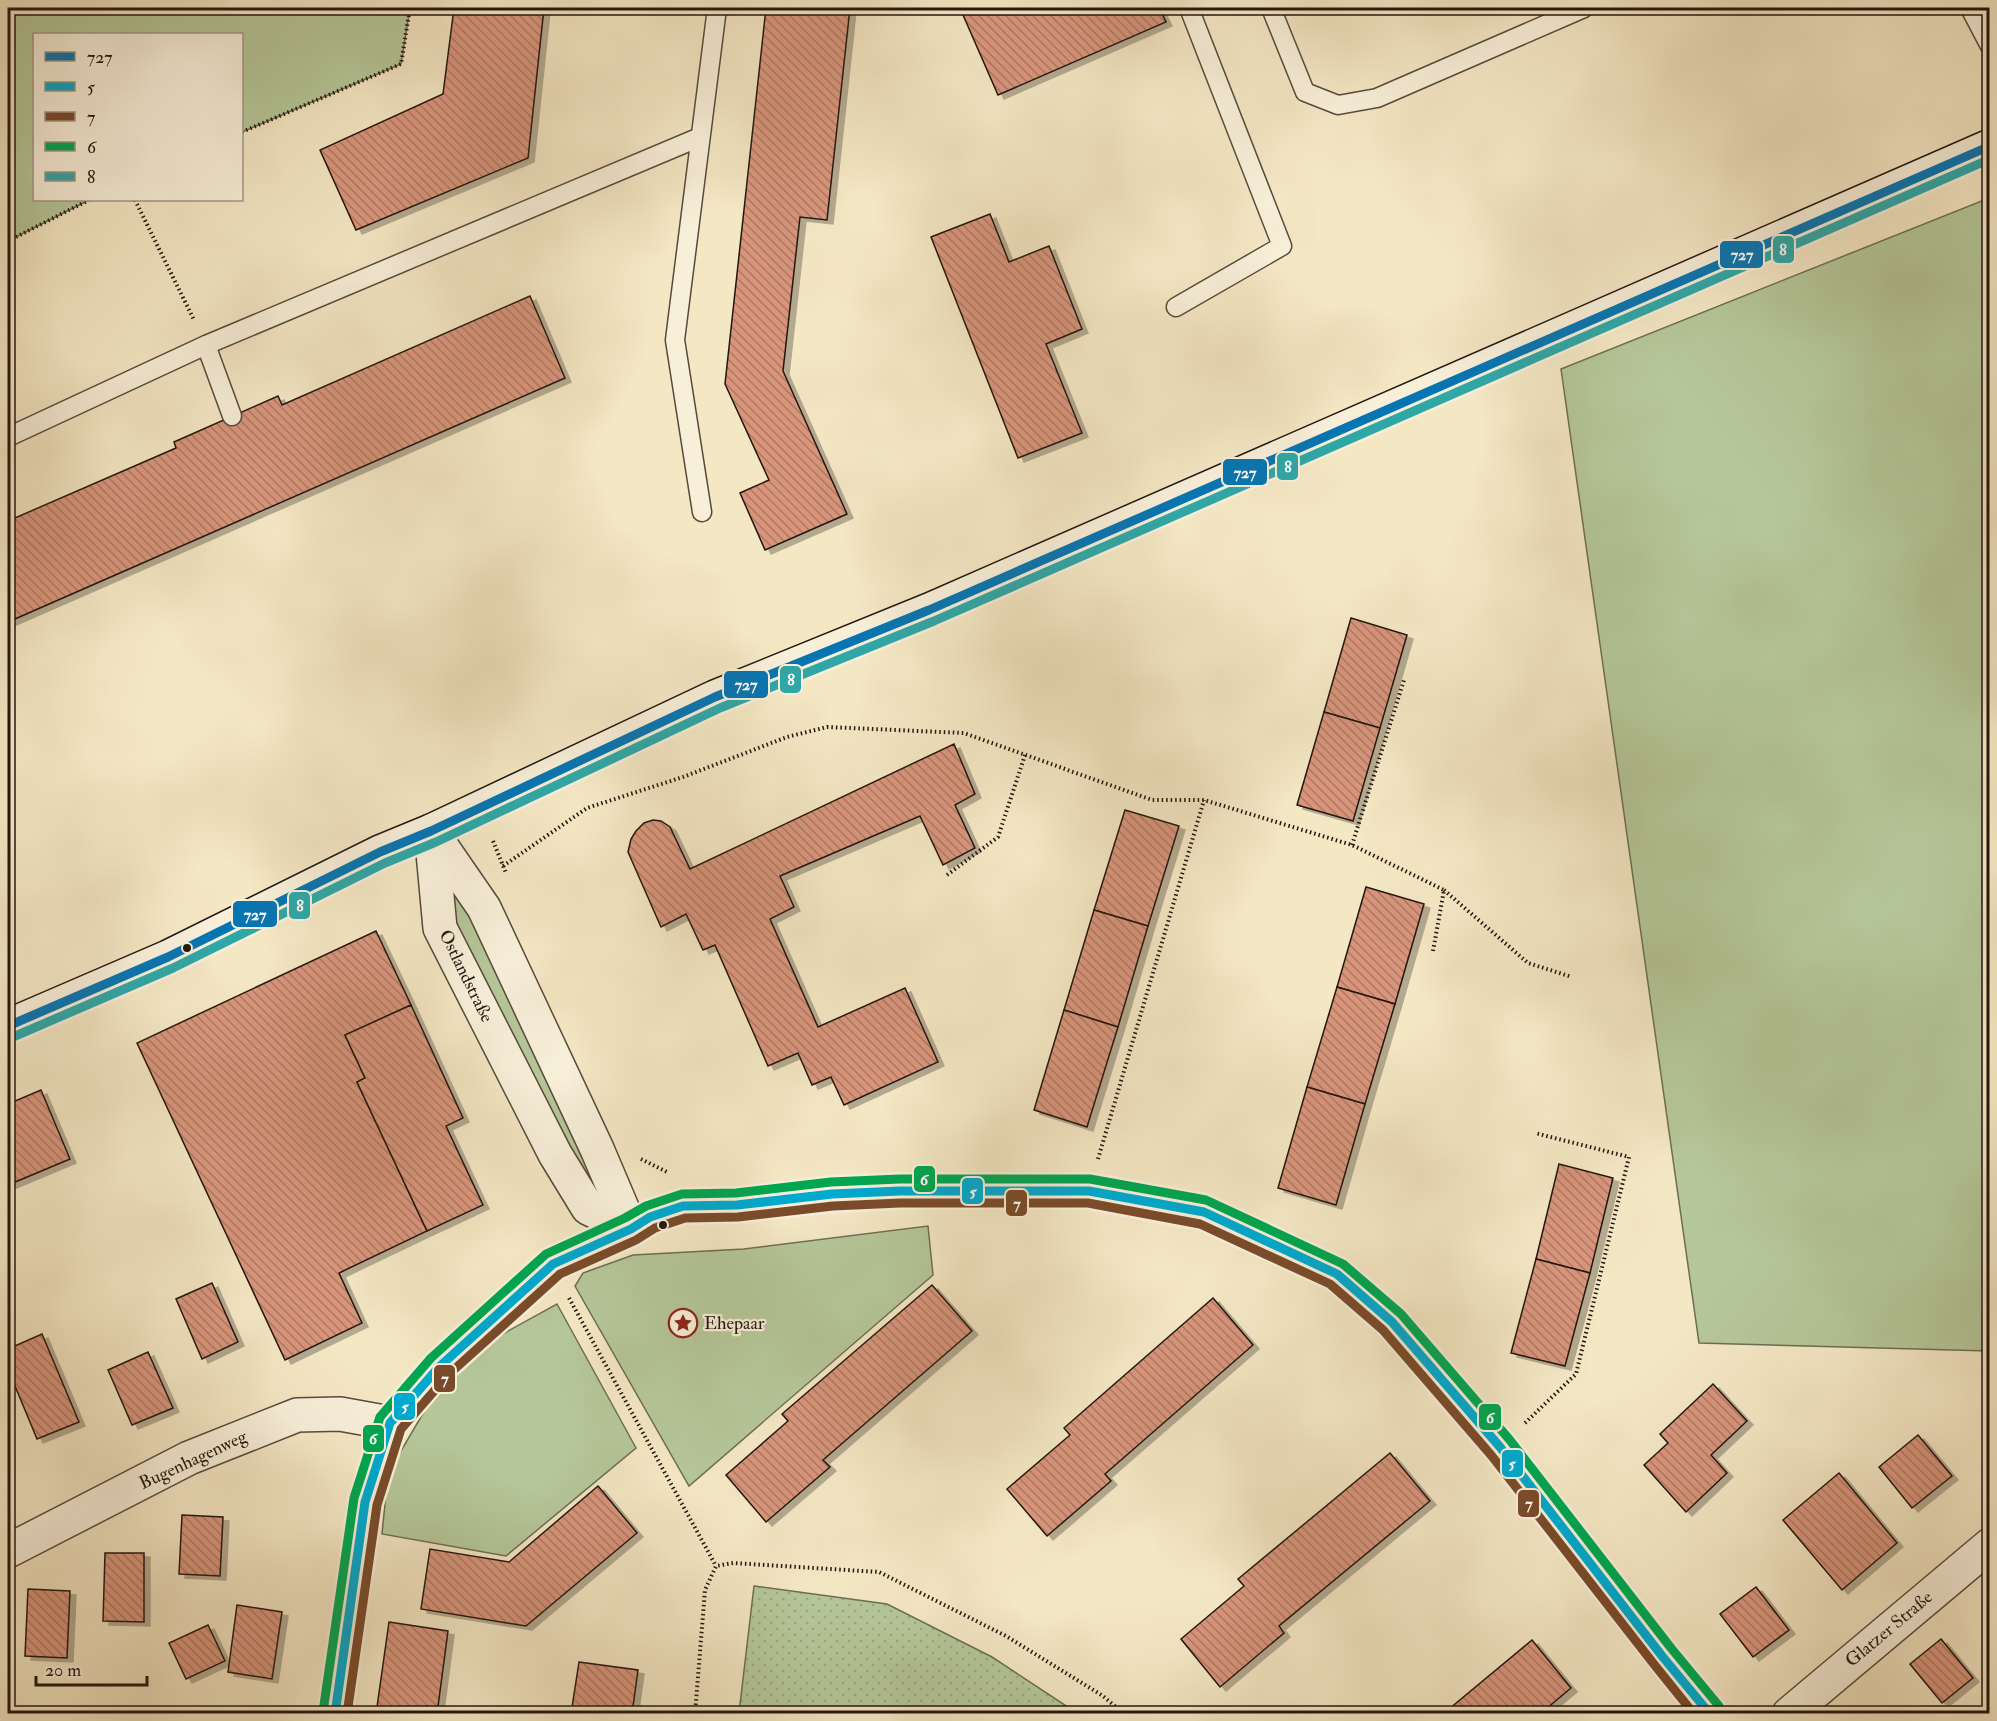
<svg xmlns="http://www.w3.org/2000/svg" width="1997" height="1721" font-family="'IM FELL Double Pica',serif">
  <defs>
    <pattern id="park-dots" width="8" height="8" patternUnits="userSpaceOnUse" patternTransform="scale(1.5)"><rect width="8" height="8" fill="#b5c799"/><path d="M2 2h.1M6 6h.1" fill="none" stroke="#9baa83" stroke-width="1.8" stroke-linecap="round"/></pattern>
    <pattern id="building-back-hatch" width="6" height="6" patternUnits="userSpaceOnUse" patternTransform="scale(1.5)"><rect width="6" height="6" fill="#d8957b"/><path d="M-1 5l2 2M0 0l6 6M5-1l2 2" fill="none" stroke="#af7963"/></pattern>
    <filter id="shadow"><feDropShadow dx="6" dy="4" stdDeviation="0" flood-color="#0004"/></filter>
  </defs>
  <rect width="100%" height="100%" fill="#f4e7c4"/>
  <filter id="stains"><feTurbulence type="fractalNoise" baseFrequency=".00333" numOctaves="4"/><feColorMatrix values="0 0 0 0 .2 0 0 0 0 .09 0 0 0 0 .02 0 0 0 .5 -.17"/></filter>
  <radialGradient id="worn" r=".72"><stop offset=".6" stop-color="#630" stop-opacity="0"/><stop offset="1" stop-color="#630" stop-opacity=".3"/></radialGradient>
  <!-- grass -->
  <g fill="#b5c799" stroke="#6c6e54" stroke-width="1.5">
    <polygon points="8,8 410,8 401,64 242,132 242,34 34,34 34,200 89,200 8,241"/>
    <polygon points="1989,198 1989,1351 1699,1343 1561,369"/>
    <polygon points="433,840 631,1229 586,1205 443,932"/>
    <polygon points="928,1226 933,1275 689,1486 575,1286 583,1273 633,1255 744,1249"/>
    <polygon points="557,1304 636,1448 506,1556 382,1534 388,1473 425,1410 488,1342"/>
  </g>
  <!-- park -->
  <polygon fill="url(#park-dots)" stroke="#6c6e54" stroke-width="1.5" points="754,1586 887,1604 992,1657 1077,1713 739,1713"/>
  <!-- building -->
  <g fill="url(#building-back-hatch)" stroke="#23160f" stroke-width="1.5" filter="url(#shadow)">
    <polygon points="454,8 544,8 528,158 356,230 320,150 443,94"/>
    <polygon points="766,8 850,8 827,220 800,217 783,371 847,514 765,550 740,493 769,480 725,384"/>
    <polygon points="960,8 1159,8 1166,22 998,95"/>
    <polygon points="990,214 1009,262 1049,246 1082,329 1046,344 1082,433 1018,458 931,237"/>
    <polygon points="530,296 565,378 8,622 8,521 176,448 174,442 278,396 282,405"/>
    <polygon points="1351,618 1407,635 1380,728 1324,712"/>
    <polygon points="1324,712 1380,728 1353,821 1297,805"/>
    <polygon points="954,744 975,794 955,805 975,848 943,865 920,816 780,876 794,907 770,919 818,1027 905,988 938,1062 844,1105 831,1077 812,1085 798,1053 768,1066 715,945 703,950 686,914 661,927 628,852 631,839 636,831 644,823 653,820 661,821 670,827 690,869"/>
    <polygon points="1125,810 1179,826 1148,926 1094,910"/>
    <polygon points="1366,887 1424,904 1395,1004 1337,987"/>
    <polygon points="1094,910 1148,926 1118,1027 1064,1010"/>
    <polygon points="376,931 411,1005 345,1035 365,1078 357,1082 427,1231 339,1273 362,1323 285,1360 137,1043"/>
    <polygon points="1337,987 1395,1004 1365,1104 1307,1087"/>
    <polygon points="411,1005 463,1118 446,1126 483,1205 427,1231 357,1082 365,1078 345,1035"/>
    <polygon points="1064,1010 1118,1027 1087,1127 1034,1110"/>
    <polygon points="1307,1087 1365,1104 1336,1205 1278,1188"/>
    <polygon points="41,1090 70,1159 8,1185 8,1104"/>
    <polygon points="1559,1164 1613,1178 1590,1273 1536,1259"/>
    <polygon points="1536,1259 1590,1273 1565,1366 1511,1353"/>
    <polygon points="212,1283 238,1342 202,1359 176,1299"/>
    <polygon points="932,1285 972,1331 823,1460 830,1467 766,1522 726,1475 788,1421 782,1414"/>
    <polygon points="1213,1298 1253,1345 1105,1474 1111,1481 1047,1536 1007,1489 1070,1435 1064,1428"/>
    <polygon points="42,1334 79,1422 37,1439 8,1369 8,1349"/>
    <polygon points="148,1352 173,1408 132,1425 108,1370"/>
    <polygon points="1713,1384 1747,1421 1711,1455 1727,1473 1686,1512 1644,1465 1668,1443 1660,1434"/>
    <polygon points="1918,1435 1952,1476 1912,1508 1879,1467"/>
    <polygon points="1390,1453 1430,1501 1279,1626 1284,1633 1220,1687 1181,1639 1244,1586 1238,1579"/>
    <polygon points="1839,1473 1897,1543 1842,1590 1783,1520"/>
    <polygon points="598,1486 637,1533 526,1626 421,1609 430,1549 509,1562"/>
    <polygon points="182,1515 223,1517 220,1576 179,1574"/>
    <polygon points="105,1553 144,1553 144,1622 103,1621"/>
    <polygon points="1756,1587 1789,1630 1753,1657 1720,1614"/>
    <polygon points="28,1589 70,1591 67,1658 25,1656"/>
    <polygon points="237,1605 282,1612 272,1679 228,1672"/>
    <polygon points="389,1622 448,1631 437,1714 376,1714"/>
    <polygon points="208,1625 225,1661 186,1679 169,1643"/>
    <polygon points="1941,1639 1973,1678 1942,1703 1910,1664"/>
    <polygon points="1532,1640 1571,1688 1540,1714 1443,1714"/>
    <polygon points="579,1662 638,1670 632,1714 571,1714"/>
  </g>
  <g fill="none" stroke-linecap="round" stroke-linejoin="round">
    <!-- service casing -->
    <g stroke="#574a3c" stroke-width="21">
      <g id="service">
        <polyline points="1271,8 1305,92 1338,105 1377,98 1584,8"/>
        <polyline points="1970,8 1990,46"/>
        <polyline points="1176,307 1282,246 1189,8"/>
        <polyline points="206,345 232,416"/>
        <polyline points="8,437 206,345 700,137"/>
        <polyline points="702,512 675,340 717,8"/>
      </g>
    </g>
    <!-- minor casing -->
    <g stroke="#574a3c" stroke-width="36">
      <g id="minor">
        <polyline points="431,831 440,928 555,1154 588,1208 631,1229"/>
        <polyline points="433,834 484,908 597,1149 631,1229"/>
        <polyline points="8,1551 189,1458 297,1415 340,1414 390,1423"/>
        <polyline points="335,1714 365,1502 390,1423 439,1367 553,1264 631,1229 650,1217 683,1206 737,1205 832,1194 900,1191 1089,1191 1204,1212 1337,1274 1392,1322 1500,1447 1662,1656 1710,1714"/>
        <polyline points="1789,1714 1990,1545"/>
      </g>
    </g>
    <!-- secondary casing -->
    <g stroke="#23160f" stroke-width="36">
      <polyline id="secondary" points="8,1026 168,957 380,852 431,831 715,697 929,610 1990,146"/>
    </g>
    <!-- path -->
    <g stroke="#23160f" stroke-width="4" stroke-dasharray="1.5 3" stroke-linecap="butt">
      <polyline points="242,132 401,64 410,8"/>
      <polyline points="135,200 194,320"/>
      <polyline points="8,241 89,200"/>
      <polyline points="493,841 506,873"/>
      <polyline points="1352,845 1404,680"/>
      <polyline points="503,866 587,808 683,777 787,737 827,727 964,733 1152,800 1204,800 1352,845 1444,890 1433,951"/>
      <polyline points="947,875 998,837 1025,755"/>
      <polyline points="1444,890 1528,963 1572,977"/>
      <polyline points="641,1159 669,1173"/>
      <polyline points="1098,1159 1204,800"/>
      <polyline points="569,1298 716,1566"/>
      <polyline points="1525,1423 1576,1374 1629,1157 1535,1133"/>
      <polyline points="695,1714 705,1590 716,1566 733,1563 879,1572 1006,1636 1103,1696 1124,1714"/>
    </g>
    <!-- service -->
    <use href="#service" stroke="#f8efd9" stroke-width="18"/>
    <!-- minor -->
    <use href="#minor" stroke="#f8efd9" stroke-width="33"/>
    <!-- secondary -->
    <use href="#secondary" stroke="#f8efd9" stroke-width="33"/>
    <!-- bus-1 casing -->
    <g stroke="#f8efd9" stroke-width="14">
      <polyline id="bus-1" points="8,1026 168,957 380,852 431,831 715,697 929,610 1990,146"/>
    </g>
    <!-- bus-2 casing -->
    <g stroke="#f8efd9" stroke-width="14">
      <polyline id="bus-2" points="335,1714 365,1502 390,1423 439,1367 553,1264 631,1229 650,1217 683,1206 737,1205 832,1194 900,1191 1089,1191 1204,1212 1337,1274 1392,1322 1500,1447 1662,1656 1710,1714"/>
    </g>
    <!-- bus-3 casing -->
    <g stroke="#f8efd9" stroke-width="14">
      <polyline id="bus-3" points="347,1714 377,1505 401,1429 448,1375 560,1274 636,1240 655,1228 685,1218 738,1217 833,1206 900,1203 1088,1203 1200,1224 1330,1284 1383,1330 1491,1455 1653,1663 1694,1714"/>
    </g>
    <!-- bus-4 casing -->
    <g stroke="#f8efd9" stroke-width="14">
      <polyline id="bus-4" points="323,1712 354,1498 380,1417 431,1358 546,1254 625,1218 646,1206 682,1194 736,1193 831,1182 900,1179 1090,1179 1206,1200 1343,1264 1401,1314 1509,1439 1671,1648 1719,1706"/>
    </g>
    <!-- bus-5 casing -->
    <g stroke="#f8efd9" stroke-width="14">
      <polyline id="bus-5" points="13,1037 173,968 385,863 436,842 720,708 934,621 1990,159"/>
    </g>
    <!-- bus-1 -->
    <use href="#bus-1" stroke="#0775b2" stroke-width="9"/>
    <!-- bus-2 -->
    <use href="#bus-2" stroke="#00a9ce" stroke-width="9"/>
    <!-- bus-3 -->
    <use href="#bus-3" stroke="#7a4b2a" stroke-width="9"/>
    <!-- bus-4 -->
    <use href="#bus-4" stroke="#00a651" stroke-width="9"/>
    <!-- bus-5 -->
    <use href="#bus-5" stroke="#2fa7a7" stroke-width="9"/>
  </g>
  <!-- icons -->
  <defs>
    <g id="sight-ring" transform="scale(1.5)"><circle r="9.5" fill="#f8efd9" stroke="#8f2418" stroke-width="1.5"/><path d="M0-6L1.8-2.2L6-1.7L2.9 1.2L3.7 5.4L0 3.3L-3.7 5.4L-2.9 1.2L-6-1.7L-1.8-2.2Z" fill="#8f2418"/></g>
  </defs>
  <g fill-rule="evenodd">
    <use href="#sight-ring" x="683" y="1323"/>
  </g>
  <!-- markers -->
  <g fill="#23160f" stroke="#f8efd9" stroke-width="2">
    <circle cx="187" cy="948" r="5"/>
    <circle cx="663" cy="1225" r="5"/>
  </g>
  <g text-anchor="middle" dominant-baseline="central" stroke-width="4.5" stroke-linejoin="round" paint-order="stroke">
    <!-- street labels -->
    <g font-size="18" fill="#23160f" stroke="#f8efd9">
      <text transform="translate(466 976) rotate(64)">Ostlandstraße</text>
      <text transform="translate(193 1460) rotate(-25)">Bugenhagenweg</text>
      <text transform="translate(1889 1629) rotate(-40)">Glatzer Straße</text>
    </g>
    <!-- poi labels -->
    <g font-size="18" fill="#23160f" stroke="#f8efd9" text-anchor="start">
      <text x="704" y="1323">Ehepaar</text>
    </g>
  </g>
  <g stroke="#f8efd9" stroke-width="2">
    <rect x="1772" y="235" width="23" height="29" rx="6" fill="#2fa7a7"/>
    <rect x="1719" y="240" width="45" height="29" rx="6" fill="#0775b2"/>
    <rect x="1276" y="452" width="23" height="29" rx="6" fill="#2fa7a7"/>
    <rect x="1222" y="458" width="46" height="28" rx="6" fill="#0775b2"/>
    <rect x="779" y="665" width="23" height="29" rx="6" fill="#2fa7a7"/>
    <rect x="723" y="670" width="46" height="29" rx="6" fill="#0775b2"/>
    <rect x="288" y="891" width="23" height="29" rx="6" fill="#2fa7a7"/>
    <rect x="232" y="900" width="46" height="28" rx="6" fill="#0775b2"/>
    <rect x="913" y="1165" width="23" height="28" rx="6" fill="#00a651"/>
    <rect x="961" y="1177" width="23" height="28" rx="6" fill="#00a9ce"/>
    <rect x="1005" y="1189" width="23" height="28" rx="6" fill="#7a4b2a"/>
    <rect x="433" y="1364" width="23" height="29" rx="6" fill="#7a4b2a"/>
    <rect x="393" y="1392" width="23" height="29" rx="6" fill="#00a9ce"/>
    <rect x="1478" y="1403" width="24" height="28" rx="6" fill="#00a651"/>
    <rect x="362" y="1424" width="23" height="29" rx="6" fill="#00a651"/>
    <rect x="1501" y="1449" width="23" height="29" rx="6" fill="#00a9ce"/>
    <rect x="1517" y="1489" width="23" height="29" rx="6" fill="#7a4b2a"/>
  </g>
  <g font-size="16" text-anchor="middle" font-weight="bold" fill="#fff">
    <text x="1783" y="255">8</text>
    <text x="1742" y="260">727</text>
    <text x="1288" y="472">8</text>
    <text x="1245" y="478">727</text>
    <text x="791" y="685">8</text>
    <text x="746" y="690">727</text>
    <text x="300" y="911">8</text>
    <text x="255" y="920">727</text>
    <text x="924" y="1185">6</text>
    <text x="973" y="1197">5</text>
    <text x="1017" y="1209">7</text>
    <text x="445" y="1384">7</text>
    <text x="405" y="1412">5</text>
    <text x="1490" y="1423">6</text>
    <text x="373" y="1444">6</text>
    <text x="1512" y="1469">5</text>
    <text x="1529" y="1509">7</text>
  </g>
  <!-- margin -->
  <rect width="1997" height="1721" fill="none" stroke="#f4e7c4" stroke-width="30"/>
  <rect x="9" y="9" width="1979" height="1703" fill="none" stroke="#23160f" stroke-width="3"/>
  <rect x="15" y="15" width="1967" height="1691" fill="none" stroke="#23160f" stroke-width="1.5"/>
  <!-- legend -->
  <rect x="33" y="33" width="210" height="168" fill="#f8efd9" stroke="#a39888" stroke-width="1.5"/>
  <rect x="45" y="52" width="30" height="9" fill="#0775b2" stroke="#a39888" stroke-width="1.5"/>
  <text x="87" y="63" font-size="18" fill="#23160f">727</text>
  <rect x="45" y="82" width="30" height="9" fill="#00a9ce" stroke="#a39888" stroke-width="1.5"/>
  <text x="87" y="93" font-size="18" fill="#23160f">5</text>
  <rect x="45" y="112" width="30" height="9" fill="#7a4b2a" stroke="#a39888" stroke-width="1.5"/>
  <text x="87" y="123" font-size="18" fill="#23160f">7</text>
  <rect x="45" y="142" width="30" height="9" fill="#00a651" stroke="#a39888" stroke-width="1.5"/>
  <text x="87" y="153" font-size="18" fill="#23160f">6</text>
  <rect x="45" y="172" width="30" height="9" fill="#2fa7a7" stroke="#a39888" stroke-width="1.5"/>
  <text x="87" y="183" font-size="18" fill="#23160f">8</text>
  <!-- scale -->
  <path d="M36 1676v9h111v-9" fill="none" stroke="#23160f" stroke-width="3"/>
  <text x="45" y="1676" font-size="18" fill="#23160f" stroke="#f8efd9" stroke-width="4.5" paint-order="stroke">20 m</text>
  <rect width="100%" height="100%" filter="url(#stains)"/>
  <rect width="100%" height="100%" fill="url(#worn)"/>
</svg>
